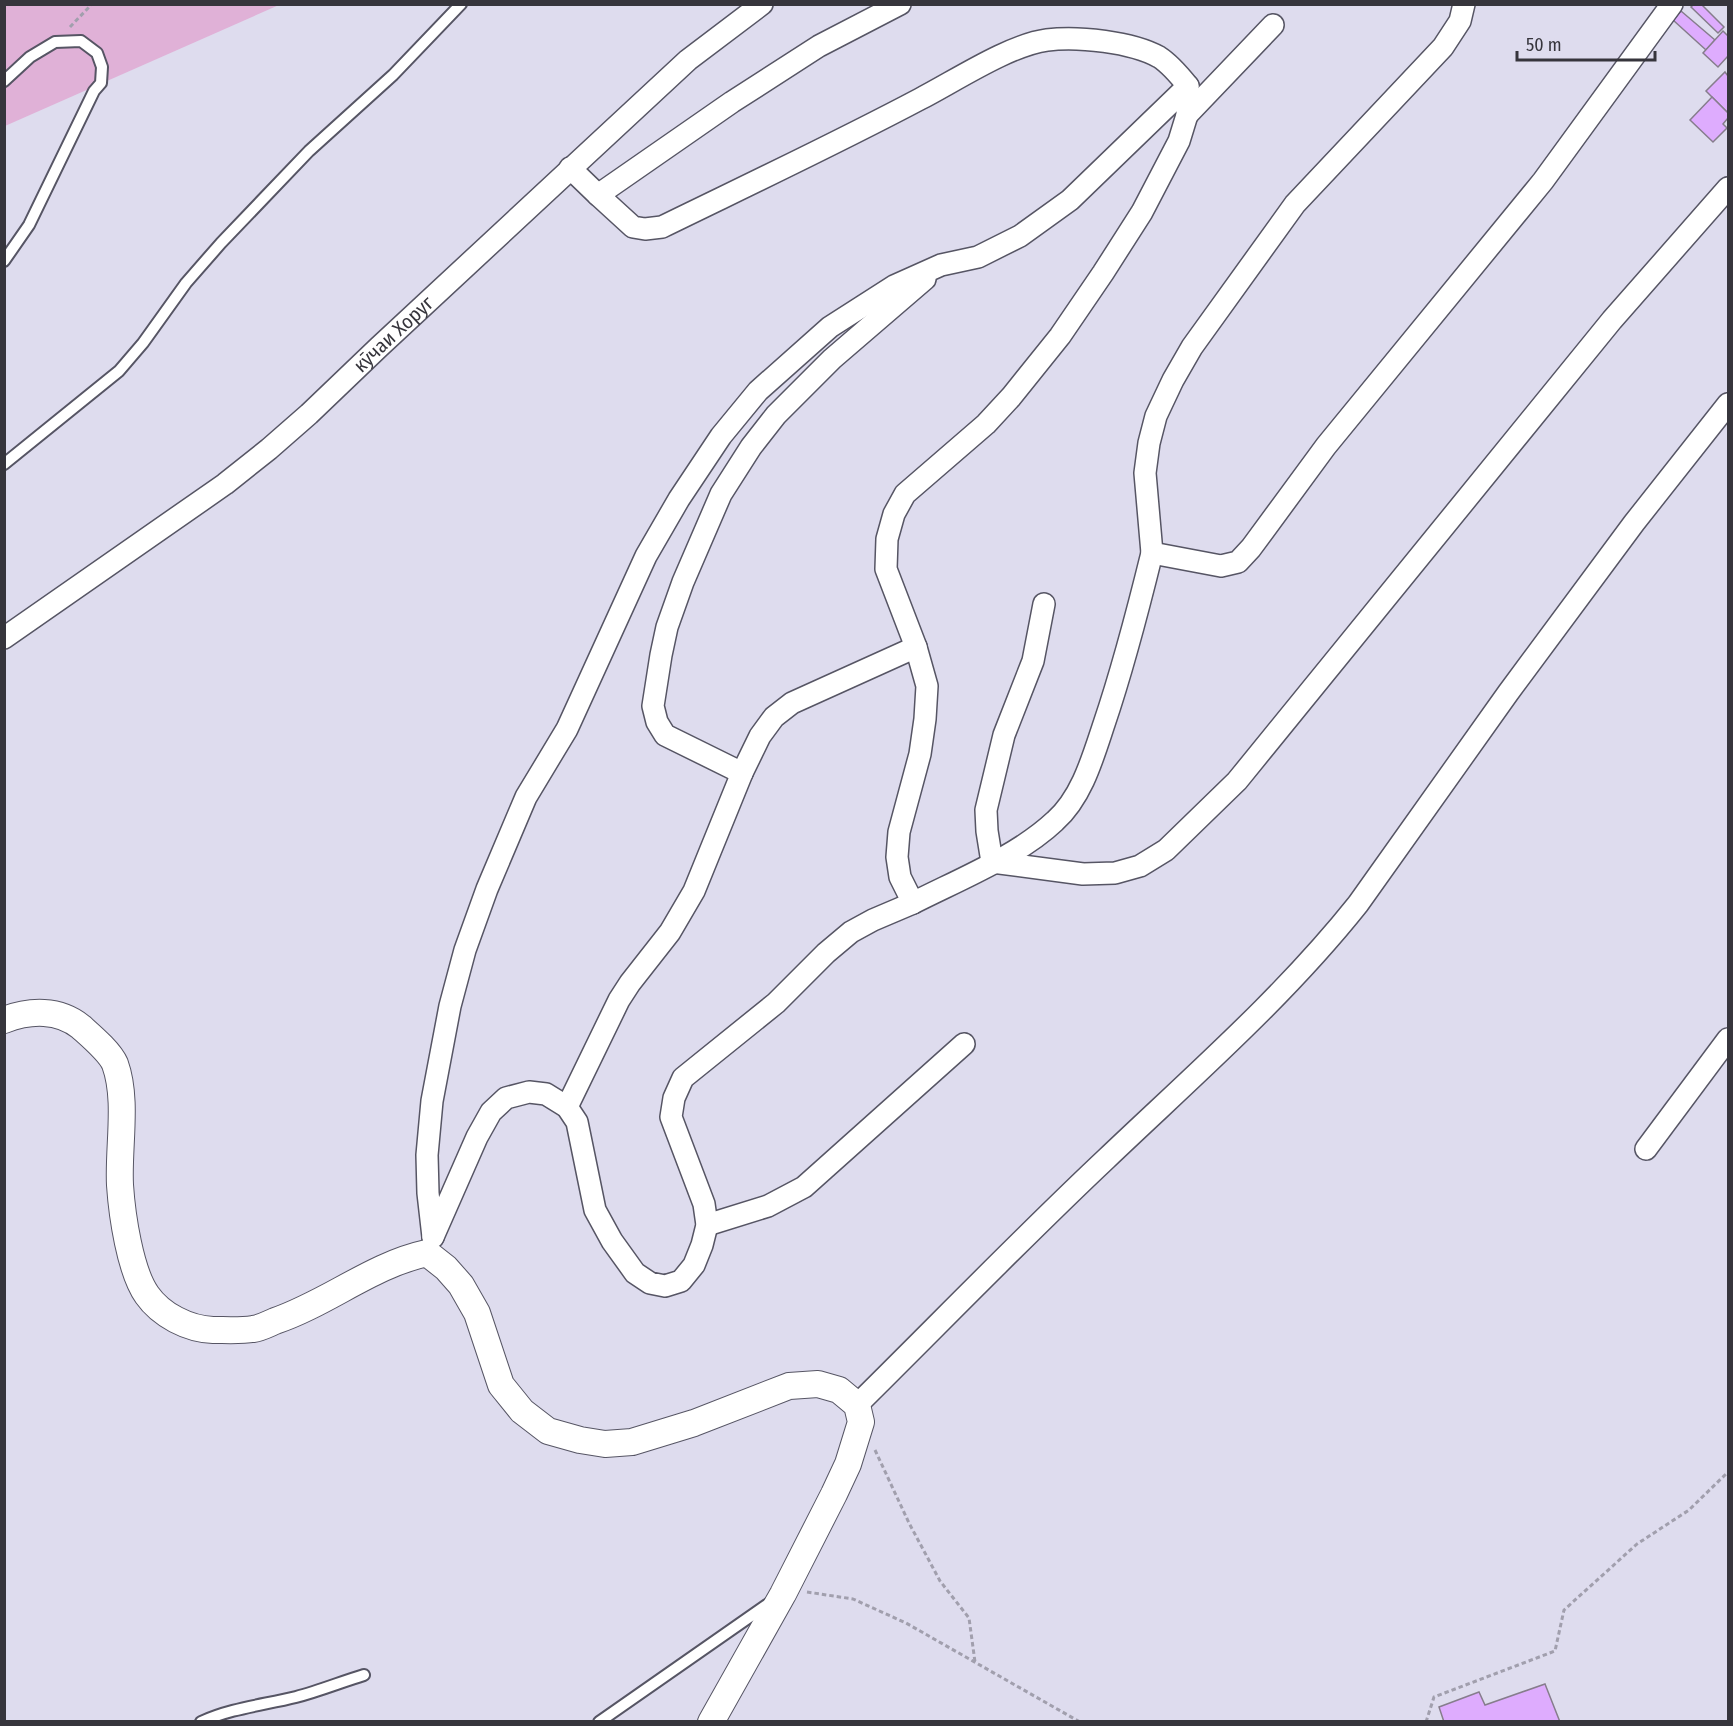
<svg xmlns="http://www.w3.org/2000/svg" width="1733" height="1726" font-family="'Fira Sans Condensed',sans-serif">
  <rect width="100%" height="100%" fill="#dedcee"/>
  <!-- green -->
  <polygon fill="#e0b1d7" points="5,5 279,5 5,126"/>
  <!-- building -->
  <g fill="#deacfe" stroke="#867d8c" stroke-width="1.5">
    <polygon points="1694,4 1701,4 1724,27 1718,33 1691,7"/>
    <polygon points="1681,11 1715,40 1706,50 1673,20"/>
    <polygon points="1723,31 1728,36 1728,56 1718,67 1703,53"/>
    <polygon points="1725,72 1728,76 1728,113 1706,91"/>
    <polygon points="1712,97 1728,113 1728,118 1723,124 1727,128 1713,142 1690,120"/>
    <polygon points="1545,1684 1560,1722 1444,1722 1439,1707 1479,1692 1485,1705"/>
  </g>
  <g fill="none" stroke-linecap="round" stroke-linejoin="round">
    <!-- service casing -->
    <g stroke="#565564" stroke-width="14">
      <g id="service">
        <polyline points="4,81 30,57 55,42 81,41 97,53 102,67 101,83 94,91 29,225 4,261"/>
        <polyline points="4,464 119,371 143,343 186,283 221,243 309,151 393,75 461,4"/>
        <path d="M201,1722C231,1708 264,1705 296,1697C319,1691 341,1682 364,1675"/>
        <polyline points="599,1722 771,1602"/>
      </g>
    </g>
    <!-- minor casing -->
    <g stroke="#565564" stroke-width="24">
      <g id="minor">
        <path d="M900,4L819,46L732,102L598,195L633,227L645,229L662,227C748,185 835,144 920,99C955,81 1009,45 1047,40C1078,36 1132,42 1159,57C1170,64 1180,76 1188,86L1187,115L1179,141L1142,212L1103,273L1060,336L1011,397L986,424L905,494L894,514L887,539L886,569L916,647L927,686L925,719L920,754L899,832L897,857L900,877L913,903C958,880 1018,856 1055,821C1082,797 1093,757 1104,724C1123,668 1138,610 1152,553"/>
        <polyline points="1464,4 1460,21 1443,47 1295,204 1192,347 1173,380 1156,416 1149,443 1145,473 1152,553 1221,566 1238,562 1251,548 1326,446 1543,181 1672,4"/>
        <polyline points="1187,115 1273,25"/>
        <polyline points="570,168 598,195"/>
        <polyline points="1044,604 1033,661 1004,735 986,810 987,831 992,862 1083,874 1115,873 1140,866 1166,850 1237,781 1612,320 1728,188"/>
        <path id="s1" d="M4,638L225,484L269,449L309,414L379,347L688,60L762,4"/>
        <polyline points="742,773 665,735 657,722 653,706 661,655 667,627 683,582 721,494 751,447 776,415 832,359 925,279"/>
        <polyline points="567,1107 619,1000 630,983 670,932 694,891 742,773 760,736 774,717 792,703 916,647"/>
        <polyline points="1646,1149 1728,1039"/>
        <polyline points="707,1225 768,1206 804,1187 964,1044"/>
        <polyline points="433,1237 428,1193 427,1155 432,1101 450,1006 465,950 487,889 526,797 567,729 646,556 679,499 721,436 758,391 830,327 894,286 941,265 978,257 1020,236 1070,200 1188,86"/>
        <polyline points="433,1237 477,1137 491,1112 506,1098 529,1092 546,1094 567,1107 577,1122 595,1210 612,1241 635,1273 650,1283 665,1286 681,1281 694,1265 702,1245 707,1225 704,1204 671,1117 674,1098 683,1078 776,1003 826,953 851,932 873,920 913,903"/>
        <path d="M857,1405C940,1323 1021,1239 1106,1159C1192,1077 1284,997 1358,904L1508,693L1634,523L1728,404"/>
      </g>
    </g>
    <!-- tertiary casing -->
    <g stroke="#565564" stroke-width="28">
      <path id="tertiary" d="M4,1020C30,1010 59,1009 81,1027C91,1036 110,1052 115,1064C128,1100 118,1147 120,1185C122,1215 130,1271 147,1295C161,1315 188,1329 213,1330C225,1330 241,1331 253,1329C261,1328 268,1324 275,1321C328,1303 372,1265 427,1253L446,1268L461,1285L477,1313L501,1385L522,1411L548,1431L580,1440L605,1444L632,1442L694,1423L789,1386L818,1384L839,1390L857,1405L861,1422L848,1464L834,1494L783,1594L711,1722"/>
    </g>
    <!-- path -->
    <g stroke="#a19fad" stroke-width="3" stroke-dasharray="4.5 3" stroke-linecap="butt">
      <polyline points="70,27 92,4"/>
      <polyline points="875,1450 909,1523 940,1581 969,1618 975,1662"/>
      <polyline points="807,1592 853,1599 906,1623 1080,1722"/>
      <polyline points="1426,1722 1434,1697 1555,1651 1564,1610 1637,1544 1689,1510 1728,1472"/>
    </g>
    <!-- service -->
    <use href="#service" stroke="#fff" stroke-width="10"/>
    <!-- minor -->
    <use href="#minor" stroke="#fff" stroke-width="21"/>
    <!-- tertiary -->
    <use href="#tertiary" stroke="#fff" stroke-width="26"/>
  </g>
  <g text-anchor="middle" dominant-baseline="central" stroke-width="5" stroke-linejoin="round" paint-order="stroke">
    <!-- street labels -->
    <g font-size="20" fill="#36353c" stroke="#dedcee">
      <text stroke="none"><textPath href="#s1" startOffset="495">кӯчаи Хоруг</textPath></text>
    </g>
  </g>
  <!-- border -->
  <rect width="1733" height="1726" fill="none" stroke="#36353c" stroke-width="12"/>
  <!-- scale -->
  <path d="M1517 51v9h138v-9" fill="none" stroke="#36353c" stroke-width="3"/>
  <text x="1526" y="51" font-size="18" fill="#36353c" stroke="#dedcee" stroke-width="4.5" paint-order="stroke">50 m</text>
</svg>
